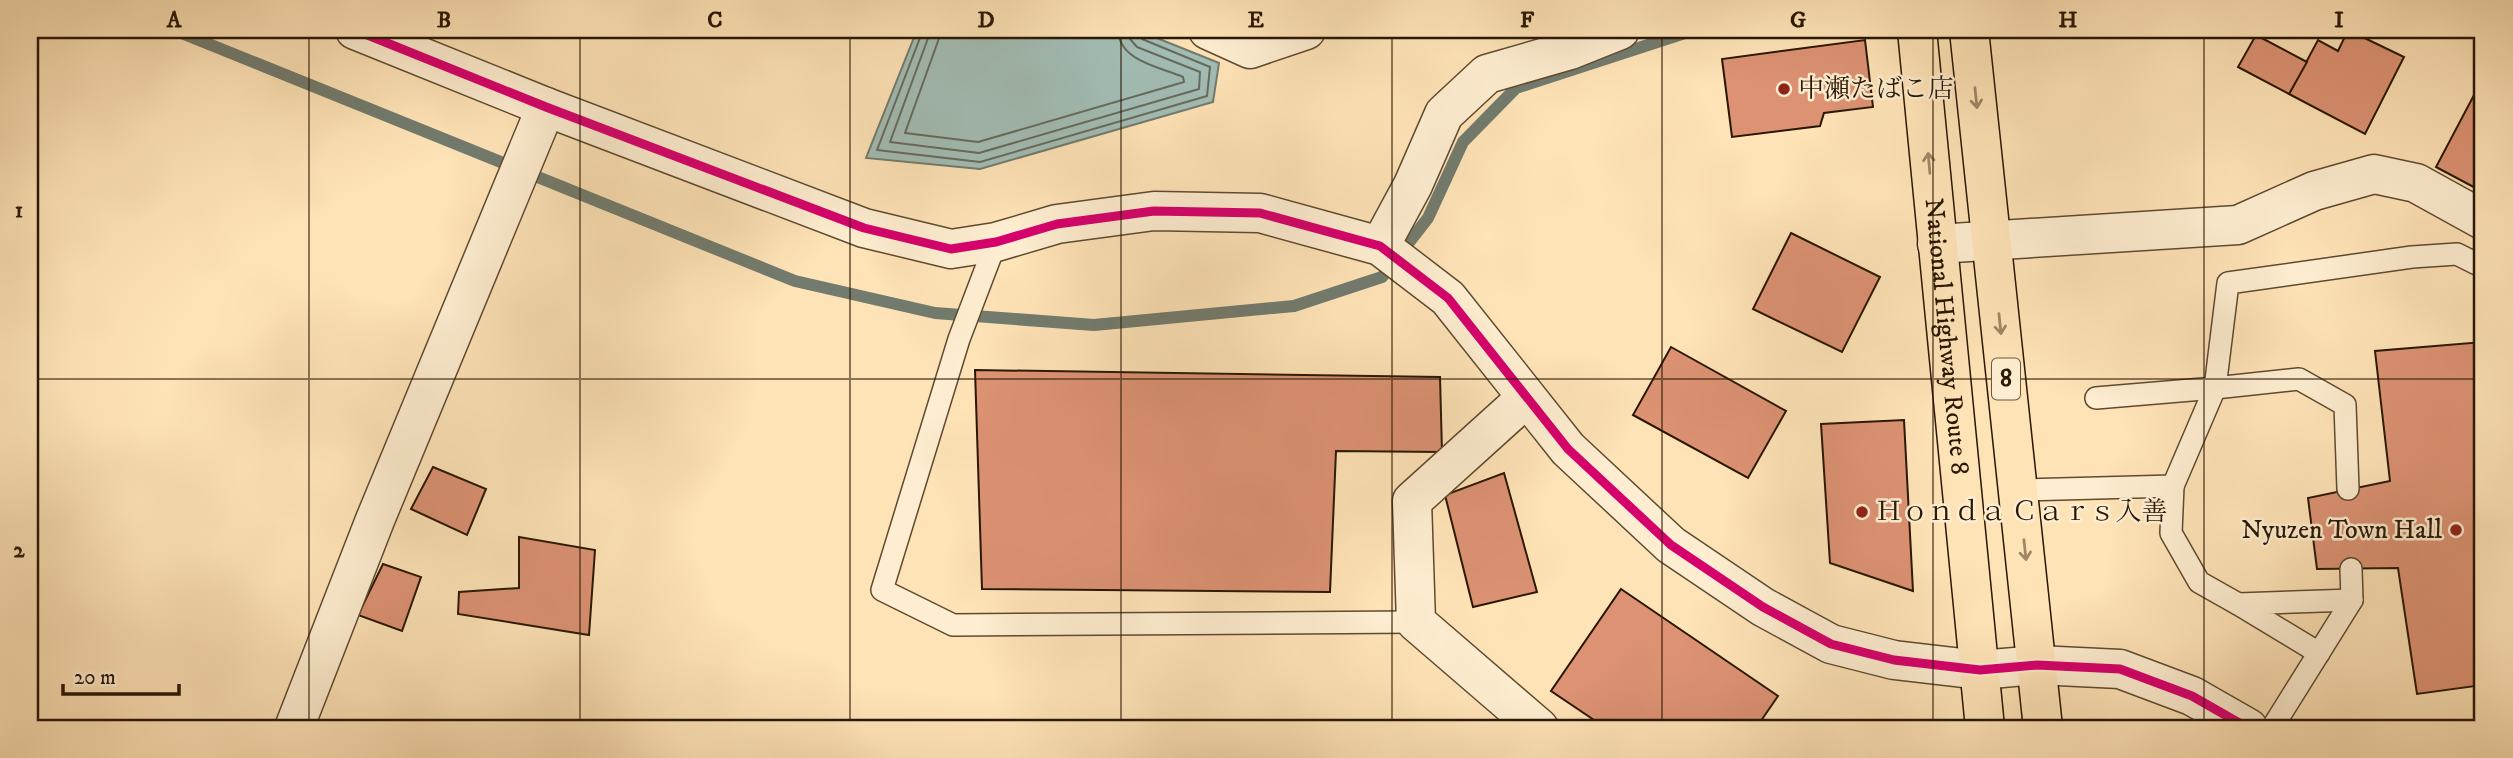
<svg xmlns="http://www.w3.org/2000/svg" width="2513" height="758" font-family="'IM FELL DW Pica','Noto Serif JP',serif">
  <rect width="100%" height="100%" fill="#fee3b6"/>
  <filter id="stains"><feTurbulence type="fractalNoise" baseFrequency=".00286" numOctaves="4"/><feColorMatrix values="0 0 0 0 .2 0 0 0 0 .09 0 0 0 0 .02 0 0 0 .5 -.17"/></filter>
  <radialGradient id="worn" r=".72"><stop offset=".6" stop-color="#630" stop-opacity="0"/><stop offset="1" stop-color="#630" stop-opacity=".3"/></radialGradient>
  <!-- water -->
  <polygon fill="#a2bdb5" stroke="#727b6e" stroke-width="2" points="917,30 1137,30 1219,63 1213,102 980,169 866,158"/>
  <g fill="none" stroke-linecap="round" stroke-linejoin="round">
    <!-- shore -->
    <g stroke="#666a5c" stroke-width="2">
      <polyline points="923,30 877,150 980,162 1207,96 1210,67 1142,39 1137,30"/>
      <polyline points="931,30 890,142 979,153 1199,89 1200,72 1137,47 1130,39 1128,30"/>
      <path d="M942,30L905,133L978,142L1184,82L1183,77C1160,67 1119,61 1118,30"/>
    </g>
    <!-- stream -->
    <polyline stroke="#727b6e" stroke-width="12" points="174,30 795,281 935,313 1094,325 1294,306 1382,277 1428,218 1463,142 1516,88 1694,30"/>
  </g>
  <!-- building -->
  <g fill="#dc9273" stroke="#291704" stroke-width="2">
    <polygon points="2348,30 2404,57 2365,134 2289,94 2318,40 2338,51"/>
    <polygon points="2256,35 2307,62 2289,94 2238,67"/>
    <polygon points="1865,40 1873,107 1824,113 1820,126 1732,137 1722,59"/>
    <polygon points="2483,78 2483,192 2436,167"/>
    <polygon points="1791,233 1880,277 1842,352 1753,309"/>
    <polygon points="2483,342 2483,685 2417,694 2398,568 2317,569 2308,498 2390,481 2375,351"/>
    <polygon points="1671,347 1786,411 1748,478 1633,415"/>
    <polygon points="975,370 1440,377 1442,452 1336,451 1330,592 982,589"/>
    <polygon points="1904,420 1913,591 1830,563 1821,424"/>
    <polygon points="433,467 486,489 467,535 411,509"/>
    <polygon points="1504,473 1537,592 1473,607 1445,495"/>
    <polygon points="519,537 595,550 589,635 458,614 459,592 519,588"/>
    <polygon points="383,564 421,577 402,631 358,615"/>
    <polygon points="1621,589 1778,696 1756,728 1606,728 1551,691"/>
  </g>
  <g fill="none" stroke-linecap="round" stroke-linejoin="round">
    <!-- service casing -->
    <g stroke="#5e4a30" stroke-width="24">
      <g id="service">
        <polyline points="996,242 959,339 882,590 953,625 1416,622"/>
        <polyline points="2173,486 2171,533 2199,582 2238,604"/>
        <polyline points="2348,489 2345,405 2299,379 2215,388 2228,283 2412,257 2457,254 2483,267"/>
        <polyline points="2019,490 2173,486 2215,388 2096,398"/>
        <polyline points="2319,653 2238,604 2352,600"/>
        <polyline points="2272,728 2352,600 2351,569"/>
      </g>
    </g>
    <!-- minor casing -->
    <g stroke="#5e4a30" stroke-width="41">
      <g id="minor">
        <polyline points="1208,30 1250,49 1306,30"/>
        <polyline points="1937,244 2238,225 2314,191 2374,174 2416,183 2483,220"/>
        <polyline points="1380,246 1413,185 1444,114 1487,74 1570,50 1620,30"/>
        <polyline points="1526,398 1412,501 1416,622 1539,728"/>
        <polyline points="294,728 375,520 546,107"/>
      </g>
    </g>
    <!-- tertiary casing -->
    <g stroke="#5e4a30" stroke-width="41">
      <polyline id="tertiary" points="355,30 546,107 864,228 951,249 996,242 1057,224 1154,211 1260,213 1380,246 1448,298 1568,449 1671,545 1763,607 1831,644 1894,660 1980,670 2037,665 2120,669 2192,696 2248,728"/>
    </g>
    <!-- trunk casing -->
    <g stroke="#291704" stroke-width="41">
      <g id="trunk">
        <path id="s1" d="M1917,30L1985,728"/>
        <polyline points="1969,30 2043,728"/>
      </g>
    </g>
    <!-- service -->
    <use href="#service" stroke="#feedd0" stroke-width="21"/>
    <!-- minor -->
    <use href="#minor" stroke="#feedd0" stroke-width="38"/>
    <!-- tertiary -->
    <use href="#tertiary" stroke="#feedd0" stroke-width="38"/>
    <!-- trunk -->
    <use href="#trunk" stroke="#fee3b6" stroke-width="38"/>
    <!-- cycleway casing -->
    <g stroke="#feedd0" stroke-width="13">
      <polyline id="cycleway" points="355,30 546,107 864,228 951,249 996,242 1057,224 1154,211 1260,213 1380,246 1448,298 1568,449 1671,545 1763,607 1831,644 1894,660 1980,670 2037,665 2120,669 2192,696 2248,728"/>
    </g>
    <!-- cycleway -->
    <use href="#cycleway" stroke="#d6006c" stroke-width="9"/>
  </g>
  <!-- one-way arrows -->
  <defs><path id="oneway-shaft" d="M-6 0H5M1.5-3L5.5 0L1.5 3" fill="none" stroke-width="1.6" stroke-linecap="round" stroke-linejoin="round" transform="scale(1.75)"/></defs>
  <g stroke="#9e8766">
    <use href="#oneway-shaft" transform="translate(1976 98) rotate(84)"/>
    <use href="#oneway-shaft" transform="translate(1929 163) rotate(-95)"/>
    <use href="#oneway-shaft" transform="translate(2000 324) rotate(84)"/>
    <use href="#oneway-shaft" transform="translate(2025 550) rotate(84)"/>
  </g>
  <!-- grid -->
  <path fill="none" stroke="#291704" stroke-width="2" stroke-opacity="0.55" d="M309,30V728M580,30V728M850,30V728M1121,30V728M1392,30V728M1662,30V728M1933,30V728M2204,30V728M30,379H2483"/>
  <!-- markers -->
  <g fill="#8f2418" stroke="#feedd0" stroke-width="2.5">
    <circle cx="1784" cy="89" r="7"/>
    <circle cx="1862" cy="512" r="7"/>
    <circle cx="2456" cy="530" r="7"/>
  </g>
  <g text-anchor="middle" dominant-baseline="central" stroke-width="5" stroke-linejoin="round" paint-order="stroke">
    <!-- shield labels -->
    <rect fill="#feedd0" stroke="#695741" stroke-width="2" x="1992" y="358.5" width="28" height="41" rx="5"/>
    <g font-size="24" font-weight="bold" fill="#291704">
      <text x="2006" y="379">8</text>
    </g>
    <!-- poi labels -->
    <g font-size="26" fill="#291704" stroke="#feedd0" text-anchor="start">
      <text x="1798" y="89">中瀬たばこ店</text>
      <text x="1876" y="512">Ｈｏｎｄａ Ｃａｒｓ入善</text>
      <text x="2442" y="530" text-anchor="end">Nyuzen Town Hall</text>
    </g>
    <!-- street labels -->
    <g font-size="26" fill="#291704" stroke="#feedd0">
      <text stroke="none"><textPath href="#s1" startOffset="308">National Highway Route 8</textPath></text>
    </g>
  </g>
  <!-- margin -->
  <rect width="2513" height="758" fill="none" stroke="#fee3b6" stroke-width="77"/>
  <!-- scale -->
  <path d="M63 684v10h116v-10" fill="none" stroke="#291704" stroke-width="3.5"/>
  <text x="74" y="684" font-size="21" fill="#291704" stroke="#feedd0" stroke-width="5" paint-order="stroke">20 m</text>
  <rect x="38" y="38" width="2436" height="682" fill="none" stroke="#291704" stroke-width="2.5"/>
  <g font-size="23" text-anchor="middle" font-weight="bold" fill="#291704">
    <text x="174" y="27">A</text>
    <text x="444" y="27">B</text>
    <text x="715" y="27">C</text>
    <text x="986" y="27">D</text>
    <text x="1256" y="27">E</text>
    <text x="1527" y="27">F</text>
    <text x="1798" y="27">G</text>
    <text x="2068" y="27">H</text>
    <text x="2339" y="27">I</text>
    <text x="19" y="217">1</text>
    <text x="19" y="557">2</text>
  </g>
  <rect width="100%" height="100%" filter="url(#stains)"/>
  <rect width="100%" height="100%" fill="url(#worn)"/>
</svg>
